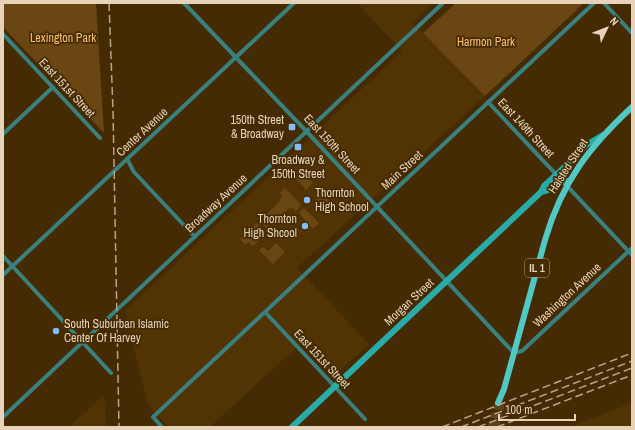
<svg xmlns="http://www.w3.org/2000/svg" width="635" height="430" font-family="'Archivo Narrow',sans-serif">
  <rect width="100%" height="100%" fill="#452b03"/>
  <!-- built -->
  <g fill="#523404">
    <polygon points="357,3 433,3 411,24 423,33 485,96 297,268 369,344 333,377 301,343 210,427 169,427 148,405 125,311 315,133 402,51"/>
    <polygon points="104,395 106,427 69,427"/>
    <polygon points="632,403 632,427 571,427 590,419"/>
  </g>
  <!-- green -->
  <g fill="#6a4712">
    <polygon points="3,3 96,3 104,133 3,27"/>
    <polygon points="456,3 584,3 485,96 423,33"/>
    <polygon points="300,169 313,183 306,190 293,175"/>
    <polygon points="285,188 301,205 296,211 293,207 291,209 289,208 281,216 282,218 277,223 274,220 267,226 267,228 260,221 281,200 280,199 282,196 280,193"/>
    <polygon points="321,192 337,209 330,215 315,198"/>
    <polygon points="304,208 319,223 313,229 299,213"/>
    <polygon points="257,223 264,230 263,231 262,230 255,237 259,241 252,246 249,242 245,245 240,239"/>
    <polygon points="276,243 285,252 273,264 259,250 263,247 268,251"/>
  </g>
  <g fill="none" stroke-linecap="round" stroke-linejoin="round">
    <!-- primary-tunnel -->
    <g stroke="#5d441e" stroke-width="6" stroke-dasharray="6 3" stroke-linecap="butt">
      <polyline points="491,427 498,403"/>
      <polyline points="496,427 503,401"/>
    </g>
    <!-- street -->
    <g stroke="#39807e" stroke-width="4">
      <polyline points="184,3 307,132 514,353 522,351 632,248"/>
      <polyline points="604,3 632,33"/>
      <polyline points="3,34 100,138"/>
      <polyline points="488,102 632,255"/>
      <polyline points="3,134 53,87"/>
      <polyline points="127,159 134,172 195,237"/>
      <polyline points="3,256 111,373"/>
      <polyline points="3,275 294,3"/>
      <polyline points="265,312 365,419"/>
      <polyline points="3,417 443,3"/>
      <polyline points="162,427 153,417 594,3"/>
    </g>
    <!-- secondary -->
    <g stroke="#29aca8" stroke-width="6">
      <polyline points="541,192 544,186 570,162 577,153 586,145 603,135"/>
      <polyline points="292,427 541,192 548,190 555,185 570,180"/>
    </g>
    <!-- primary -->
    <path stroke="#50c9c5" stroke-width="6" d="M498,403L504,389L545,240C562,182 589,147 632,107"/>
    <!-- rail -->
    <g stroke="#baa487" stroke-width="1.5" stroke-dasharray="8 4" stroke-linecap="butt">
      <polyline points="109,3 113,111 119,427"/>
      <polyline points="442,427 632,353"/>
      <polyline points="461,427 632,361"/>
      <polyline points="478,427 632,368"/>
      <polyline points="497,427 632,375"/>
    </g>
  </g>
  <!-- markers -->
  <g fill="#84bcfb" stroke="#452b03" stroke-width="1.5">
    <rect x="288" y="123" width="8" height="8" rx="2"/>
    <rect x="294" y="143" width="8" height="8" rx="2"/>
    <circle cx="307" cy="200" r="4"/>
    <circle cx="305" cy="226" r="4"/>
    <circle cx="56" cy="331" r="4"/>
  </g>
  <g text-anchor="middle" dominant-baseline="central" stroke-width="3.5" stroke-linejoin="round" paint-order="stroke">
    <!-- shield labels -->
    <rect fill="#452b03" stroke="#b6a183" stroke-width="1" x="525" y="259" width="24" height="18" rx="3"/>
    <g font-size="11" font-weight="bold" fill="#e7d3ba">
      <text x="537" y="268">IL 1</text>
    </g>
    <!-- park labels -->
    <g font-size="12" fill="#fac177" stroke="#452b03">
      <text x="63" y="38">Lexington Park</text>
      <text x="486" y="42">Harmon Park</text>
    </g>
    <!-- street labels -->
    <g font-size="12" fill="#e7d3ba" stroke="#452b03">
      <text transform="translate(67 88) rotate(47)">East 151st Street</text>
      <text transform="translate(526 128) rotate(47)">East 149th Street</text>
      <text transform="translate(142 132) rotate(-43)">Center Avenue</text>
      <text transform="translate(332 144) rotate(47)">East 150th Street</text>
      <text transform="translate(568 166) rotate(-57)">Halsted Street</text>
      <text transform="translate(402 170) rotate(-43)">Main Street</text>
      <text transform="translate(216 203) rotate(-43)">Broadway Avenue</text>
      <text transform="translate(567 295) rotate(-43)">Washington Avenue</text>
      <text transform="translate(409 302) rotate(-43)">Morgan Street</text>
      <text transform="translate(322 359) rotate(47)">East 151st Street</text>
    </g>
    <!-- poi labels -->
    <g font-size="12" fill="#e7d3ba" stroke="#452b03" text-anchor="end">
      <text x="284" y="120">150th Street<tspan x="284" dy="14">&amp; Broadway</tspan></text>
      <text x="298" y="160" text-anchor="middle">Broadway &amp;<tspan x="298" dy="14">150th Street</tspan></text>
      <text x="315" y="193" text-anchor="start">Thornton<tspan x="315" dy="14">High School</tspan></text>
      <text x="297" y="219">Thornton<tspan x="297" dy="14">High Shcool</tspan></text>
      <text x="64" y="324" text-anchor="start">South Suburban Islamic<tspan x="64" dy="14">Center Of Harvey</tspan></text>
    </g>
  </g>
  <!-- border -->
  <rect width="635" height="430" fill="none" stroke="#e7d3ba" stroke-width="8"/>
  <!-- north arrow -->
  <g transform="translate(607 28) rotate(47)" stroke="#452b03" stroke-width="3" paint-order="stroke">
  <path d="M0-3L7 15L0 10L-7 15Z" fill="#e7d3ba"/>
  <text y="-6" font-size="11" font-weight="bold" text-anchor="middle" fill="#e7d3ba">N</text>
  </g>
  <!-- scale -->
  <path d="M499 414v6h76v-6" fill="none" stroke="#e7d3ba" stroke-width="2"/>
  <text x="505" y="414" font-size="12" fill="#e7d3ba" stroke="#452b03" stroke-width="3" paint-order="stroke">100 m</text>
</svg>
